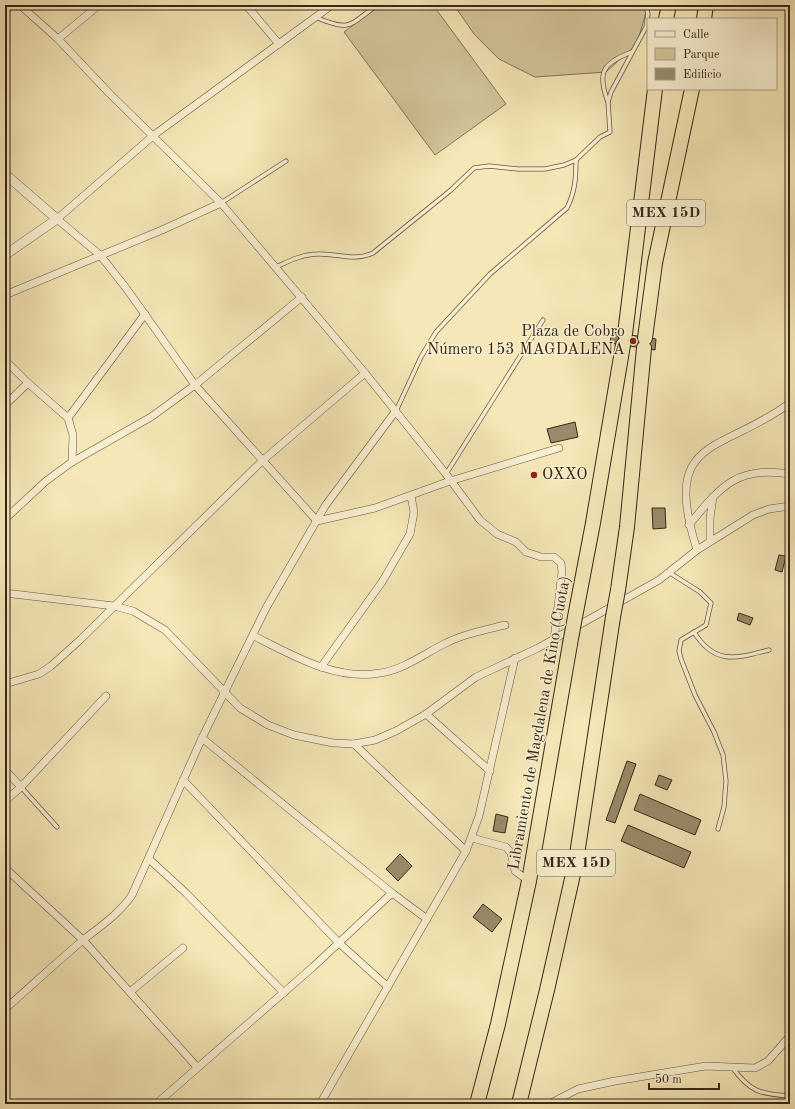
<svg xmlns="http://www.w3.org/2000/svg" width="795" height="1109" font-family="'Old Standard TT',serif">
  <rect width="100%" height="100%" fill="#f5e7b7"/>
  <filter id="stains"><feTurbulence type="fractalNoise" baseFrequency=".005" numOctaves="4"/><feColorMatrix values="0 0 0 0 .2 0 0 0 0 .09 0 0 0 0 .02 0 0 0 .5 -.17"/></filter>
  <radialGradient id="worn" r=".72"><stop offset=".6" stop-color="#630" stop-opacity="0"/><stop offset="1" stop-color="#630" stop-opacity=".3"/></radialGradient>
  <!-- green -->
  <g fill="#d4c69c" stroke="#84765b">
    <polygon points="381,5 433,5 506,104 435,155 344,32"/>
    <polygon points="454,5 648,5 637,44 606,72 535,77 499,59 474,34"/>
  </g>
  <!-- building -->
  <g fill="#998b6c" stroke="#35271a">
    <polygon points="612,332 656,339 655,350 610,343"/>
    <polygon points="575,422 578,437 551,443 547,429"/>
    <polygon points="652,508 665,508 666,528 653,529"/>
    <polygon points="779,555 786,556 782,572 775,570"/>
    <polygon points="739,613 753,618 750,625 737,620"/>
    <polygon points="627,761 636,764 615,823 606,820"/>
    <polygon points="659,775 672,780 667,790 655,785"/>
    <polygon points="640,794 701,820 695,835 634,810"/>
    <polygon points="496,814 508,817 505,833 493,831"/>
    <polygon points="628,825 691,852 684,868 621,841"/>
    <polygon points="400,854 412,866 398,881 386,869"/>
    <polygon points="483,904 502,919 492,932 473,917"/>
  </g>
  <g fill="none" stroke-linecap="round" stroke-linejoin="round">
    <!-- service casing -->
    <g stroke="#655741" stroke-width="5">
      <g id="service">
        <path d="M315,17C351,32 348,26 377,5"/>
        <path d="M608,102C597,73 602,63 632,52"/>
        <polyline points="221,203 286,161"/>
        <path d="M276,267C289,261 303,254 318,254C338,253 353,262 373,253L451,190L474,168L489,166L518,169H545L564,165L576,160L600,137L610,132L608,102L611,92L646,27L648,14L646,5"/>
        <path d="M396,411L421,357L436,332L490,274L567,208C575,192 576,178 576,160"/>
        <polyline points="446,474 543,320"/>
        <polyline points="670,573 700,592 711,603 706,625 681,640 679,651 681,659 695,695 714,732 723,755 726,781 724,807 718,829"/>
        <path d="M694,632C715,666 737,658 769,650"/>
        <polyline points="21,787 57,827"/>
        <path d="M732,1067C750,1092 760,1094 790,1096"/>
      </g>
    </g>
    <!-- minor casing -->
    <g stroke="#655741" stroke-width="8">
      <g id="minor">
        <polyline points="20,5 58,39 109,93 221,203 365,373 446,474 480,520 497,534 516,542 526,552 541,557 554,557 561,563 562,572 554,640"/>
        <polyline points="246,5 279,44"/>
        <polyline points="332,5 154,135 57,219 100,255 126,288 195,385 317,521 375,508 450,481 559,448"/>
        <polyline points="5,12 11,5"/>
        <polyline points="58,39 99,5"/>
        <polyline points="5,295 162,230 221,203"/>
        <polyline points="5,360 28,383 68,418 73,435 72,462 46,481 5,519"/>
        <polyline points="5,405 28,383"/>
        <polyline points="68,418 145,314"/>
        <polyline points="72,462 151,417 195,385 302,297"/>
        <path d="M689,525C720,487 737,465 790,474"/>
        <polyline points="710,541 710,518 713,497"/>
        <path d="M697,550C661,435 719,455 790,403"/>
        <polyline points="5,593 114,606 133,611 165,630 240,708 268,725 294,735 333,743 354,744 375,740 396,731 426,714 476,677 538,648 659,580 697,550 753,515 769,509 790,506"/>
        <path d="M254,636C292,655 335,681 380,673C403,670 424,654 444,644C463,634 485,630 505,625"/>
        <polyline points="321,667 382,582 410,534 414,512 411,496"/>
        <polyline points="5,684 39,674 51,666 80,640 262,461 365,373"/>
        <polyline points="426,714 490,771"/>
        <polyline points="202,738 392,893 427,919"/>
        <polyline points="354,744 466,851"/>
        <polyline points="5,770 21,787"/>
        <polyline points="183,780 339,943 388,987"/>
        <polyline points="5,801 21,787 106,696"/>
        <polyline points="472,838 506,847 511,853 515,871 529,881"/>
        <polyline points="149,859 186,893 284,993"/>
        <polyline points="5,868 83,940 197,1067"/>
        <polyline points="130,992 183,948"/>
        <path d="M5,1009C31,986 57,962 83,940C101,926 119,914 132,895L202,738L266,608L325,506L395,412"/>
        <polyline points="156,1104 313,967 392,893"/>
        <polyline points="320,1104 466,851 479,816 515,658"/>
        <polyline points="549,1104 578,1089 615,1081 706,1066 755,1068 768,1061 790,1036"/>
      </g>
    </g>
    <!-- tertiary casing -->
    <g stroke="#655741" stroke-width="10">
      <polyline id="tertiary" points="5,174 57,219 5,255"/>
    </g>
    <!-- motorway casing -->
    <g stroke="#35271a" stroke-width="16">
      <g id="motorway">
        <polyline points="666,19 669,5"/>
        <polyline points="704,19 706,5"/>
        <polyline points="625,334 655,89"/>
        <polyline points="645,338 655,263 692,89"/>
        <polyline points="618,590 627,527 644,348"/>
        <polyline points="575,617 593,523 623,345"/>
        <polyline points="477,1104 498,1024 529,881 570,644"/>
        <polyline points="519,1104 547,990 576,861 613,617"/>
      </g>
    </g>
    <!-- service -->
    <use href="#service" stroke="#f8efd0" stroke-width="3.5"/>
    <!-- minor -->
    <use href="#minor" stroke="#f8efd0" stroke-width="7"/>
    <!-- tertiary -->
    <use href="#tertiary" stroke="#f8efd0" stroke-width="9"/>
    <!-- motorway -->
    <use href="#motorway" stroke="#f5e7b7" stroke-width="14"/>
    <!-- motorway-bridge casing -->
    <g stroke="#35271a" stroke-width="16" stroke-linecap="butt">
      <g id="motorway-bridge">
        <polyline points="613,617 618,590"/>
        <polyline points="570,644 575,617"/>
      </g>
    </g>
    <!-- motorway-bridge -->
    <use href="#motorway-bridge" stroke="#f5e7b7" stroke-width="14"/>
  </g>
  <!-- markers -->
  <g fill="#8f2418" stroke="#f8efd0" stroke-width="1.5">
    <circle cx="633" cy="341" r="4"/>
    <circle cx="534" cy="475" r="4"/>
  </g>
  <g text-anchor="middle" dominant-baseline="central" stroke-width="3" stroke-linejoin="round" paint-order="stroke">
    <!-- shield labels -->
    <g fill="#f8efd0" stroke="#706351" stroke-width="1">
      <rect x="627" y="200" width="78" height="26" rx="3"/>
      <rect x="537" y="850" width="78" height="26" rx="3"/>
    </g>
    <g font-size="15" font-weight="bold" fill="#35271a">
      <text x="666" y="213">MEX 15D</text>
      <text x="576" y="863">MEX 15D</text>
    </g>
    <!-- poi labels -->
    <g font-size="16" fill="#35271a" stroke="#f8efd0" text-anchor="end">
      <text x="625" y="332">Plaza de Cobro<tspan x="625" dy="18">Número 153 MAGDALENA</tspan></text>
      <text x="542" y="475" text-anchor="start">OXXO</text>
    </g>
    <!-- street labels -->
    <g font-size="16" fill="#35271a" stroke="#f8efd0">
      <text transform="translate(540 723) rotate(-80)">Libramiento de Magdalena de Kino (Cuota)</text>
    </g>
  </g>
  <!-- margin -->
  <rect width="795" height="1109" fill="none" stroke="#f5e7b7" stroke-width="20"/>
  <rect x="6" y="6" width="783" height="1097" fill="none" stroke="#35271a" stroke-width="2"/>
  <rect x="10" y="10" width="775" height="1089" fill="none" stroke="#35271a"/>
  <!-- legend -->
  <rect x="647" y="18" width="130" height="72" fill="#f8efd0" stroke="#aa9f87"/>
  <rect x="655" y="31" width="20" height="6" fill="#f8efd0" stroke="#aa9f87"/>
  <text x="683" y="38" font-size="12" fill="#35271a">Calle</text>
  <rect x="655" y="48" width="20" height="12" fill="#d4c69c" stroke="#aa9f87"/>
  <text x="683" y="58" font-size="12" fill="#35271a">Parque</text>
  <rect x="655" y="68" width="20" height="12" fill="#998b6c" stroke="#aa9f87"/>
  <text x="683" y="78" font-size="12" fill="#35271a">Edificio</text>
  <!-- scale -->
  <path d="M649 1083v6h70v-6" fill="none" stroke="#35271a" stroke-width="2"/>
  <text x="655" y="1083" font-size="12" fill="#35271a" stroke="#f8efd0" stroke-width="3" paint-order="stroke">50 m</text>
  <rect width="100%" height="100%" filter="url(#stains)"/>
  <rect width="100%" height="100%" fill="url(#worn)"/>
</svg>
